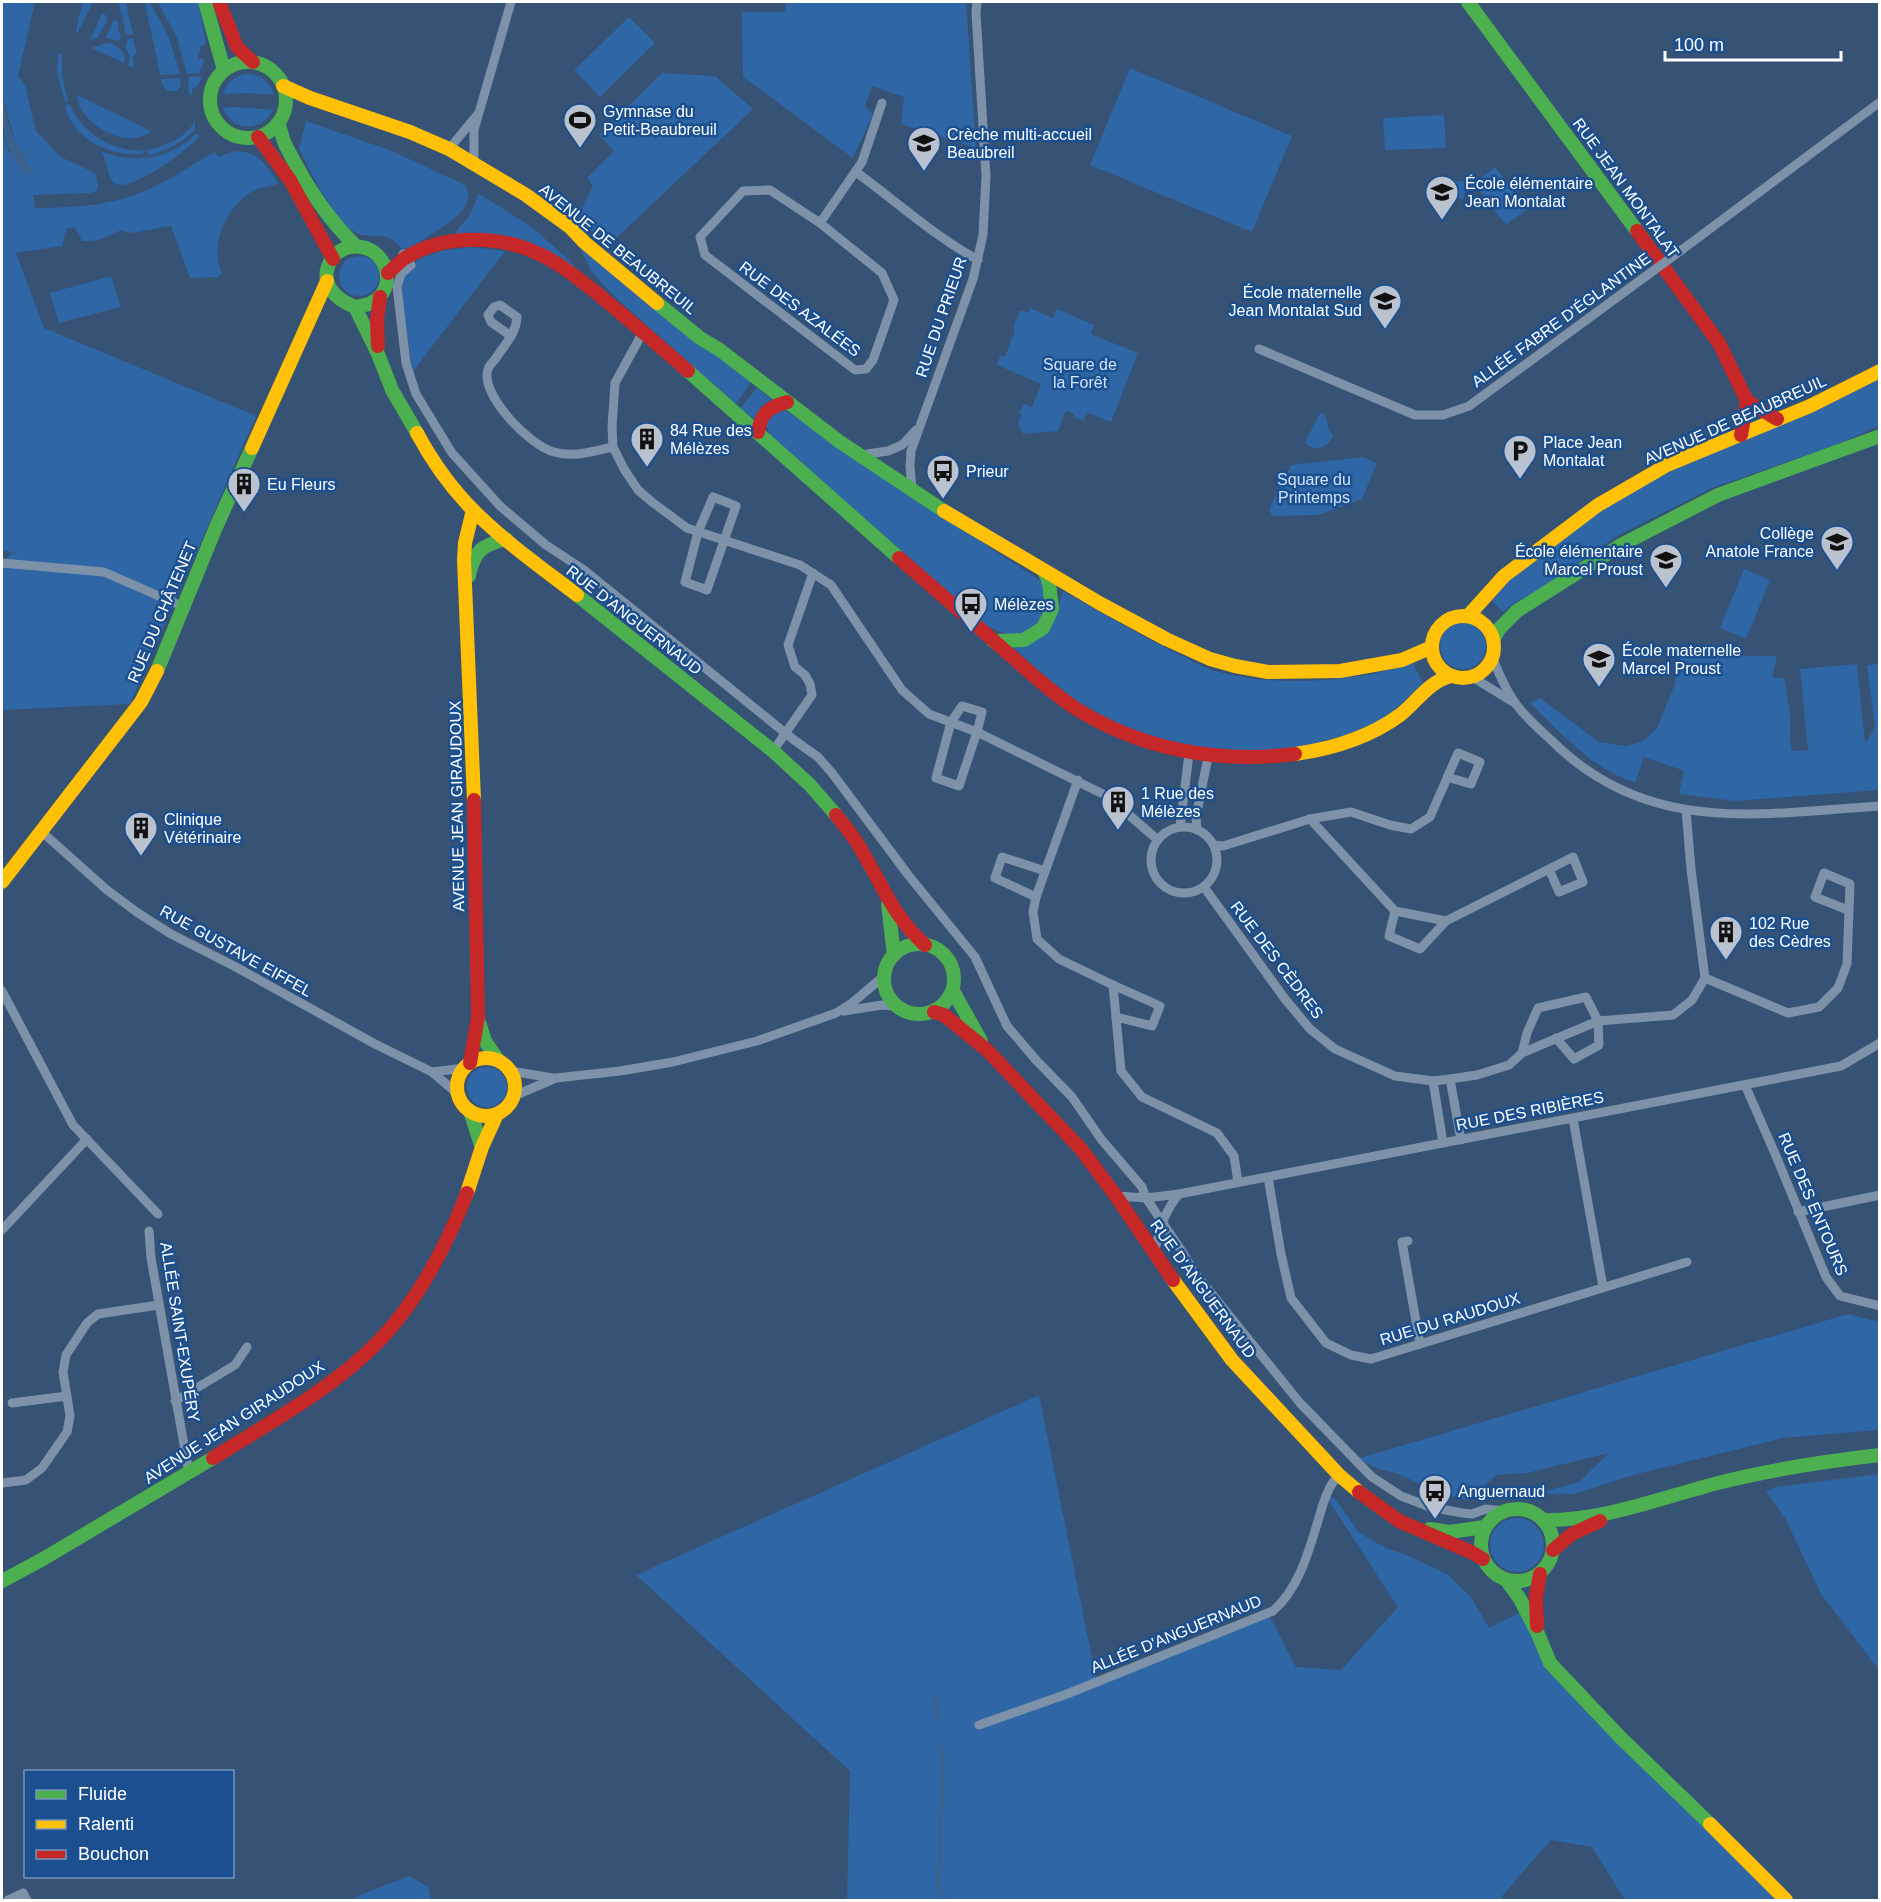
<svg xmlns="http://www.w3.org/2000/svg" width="1881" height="1902" font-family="Helvetica,sans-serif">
  <rect width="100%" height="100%" fill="#365274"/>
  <!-- green -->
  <g fill="#2f66a5">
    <path d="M2,2H35L18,76L25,85L36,131L61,157L91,171L96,175L98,187L96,191L90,193L33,195L35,208C66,208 102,206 132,196C161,186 188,167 215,152L219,157C245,141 267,161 278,184C271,186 262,187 255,190C228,203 208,245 222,273L218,277L190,278L171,226L130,233L121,230C110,236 95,243 82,241L75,227L66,229L62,246L16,253L44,328L256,416L130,704L2,710V564L12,552L2,550V131L9,152L32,172L26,163V155L16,146L2,94Z"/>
    <polygon points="84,2 93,2 77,34 76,33 78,18"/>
    <polygon points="118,2 126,2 133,34 128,35 125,33 123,19"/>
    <polygon points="145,2 150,2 169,38 180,74 160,75"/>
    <polygon points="158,2 198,2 206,42 205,46 201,46 200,52 198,53 199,59 203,59 204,62 199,73 187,74 177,38"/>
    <polygon points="786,2 966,2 976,148 901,124 904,97 872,86 865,106 873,114 853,158 743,77 742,12 785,12"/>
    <polygon points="102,13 107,16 107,21 98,38 90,40"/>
    <polygon points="629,17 655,43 600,97 574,70"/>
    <polygon points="114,19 119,22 118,28 121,37 119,41 106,38"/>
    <polygon points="133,38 137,54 133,56 134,63 133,67 128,65 130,57 125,46 128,39"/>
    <path d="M105,43C115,43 121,48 125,57L124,63L91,48Z"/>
    <polygon points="59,53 62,54 62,75 68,101 65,102 57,72"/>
    <polygon points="1130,68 1292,136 1252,232 1090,165"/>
    <polygon points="662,73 715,76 753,109 609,245 579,221 585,201 593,186 587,178 614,151 599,135"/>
    <path d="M244,74C260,73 270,81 274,95L248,93L223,94C227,83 233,77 244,74Z"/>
    <polygon points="202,76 198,86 192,89 192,95 189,95 188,77"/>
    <path d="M180,78L181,85L177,91C168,93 162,88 161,79Z"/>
    <path d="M77,95L151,131C127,152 78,123 77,95Z"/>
    <path d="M69,104C83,133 111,152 143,150V154C111,157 73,140 65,106Z"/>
    <path d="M232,107L254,108L273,110C261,133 232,132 223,108Z"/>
    <polygon points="1444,115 1446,148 1385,150 1383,118"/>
    <path d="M195,121V130C182,143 168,150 150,155L147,153L146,150C166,146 184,139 195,121Z"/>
    <path d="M306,121L392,151L465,185C479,209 442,227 427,237C420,241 414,246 407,251L403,250C385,226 371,243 353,231C333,219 310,170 299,149Z"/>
    <path d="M197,133L199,136L196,140C185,152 131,192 116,184C106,179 109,160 100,151C136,165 169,160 197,133Z"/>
    <polygon points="1495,167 1527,209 1506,225 1474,183"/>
    <polygon points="1433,178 1466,182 1464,199 1430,195"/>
    <path d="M478,193L533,228L569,260L592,285L555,257L460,237L456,233C458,227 461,226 465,221C472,213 475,203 478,193Z"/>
    <polygon points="578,245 752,381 736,404 616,298 592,272"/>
    <polygon points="471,247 505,251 414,370 411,363 401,287 405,274 419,259 440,251"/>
    <circle cx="359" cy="276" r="20"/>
    <polygon points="111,276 121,307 59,323 50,293"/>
    <polygon points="1030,308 1053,318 1057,309 1094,325 1091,334 1138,353 1111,422 1088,413 1083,421 1074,417 1075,414 1066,411 1058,431 1023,434 1018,423 1022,414 1019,413 1023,404 1032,407 1041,384 997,365 1000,356 1005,357 1015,330 1013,328 1020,310 1028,313"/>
    <polygon points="1879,379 1879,426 1838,444 1712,488 1617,536 1550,583 1516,602 1503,612 1490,599 1506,581 1601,511 1658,477 1723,448 1801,417"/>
    <polygon points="757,388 773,400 762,405 754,419 740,408"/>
    <path d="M778,409L787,411L858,461L1044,583C1045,590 1047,597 1047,603C1047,619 1031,634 1015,635C1006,635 996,630 987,626L770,435L766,426V417Z"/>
    <path d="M1320,413L1325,414L1329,429L1333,436C1329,448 1313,453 1305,442Z"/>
    <polygon points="1363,457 1377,463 1362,499 1319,515 1272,516 1269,509 1291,465"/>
    <polygon points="1744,569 1770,580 1746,639 1720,628"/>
    <path d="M1063,591C1100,612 1137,634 1176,653C1187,658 1198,665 1209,669C1266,688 1356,683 1413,663L1423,683C1407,698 1393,713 1374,724C1359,732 1342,736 1326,740C1316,743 1306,746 1295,748C1230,760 1154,744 1096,712C1064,695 1037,669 1010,645L1054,618Z"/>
    <circle cx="1463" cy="646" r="23"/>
    <path d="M1679,655L1777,656L1772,677L1784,678L1790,714V741L1792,751L1808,750L1800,669L1857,664L1865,744L1875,728L1867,665L1879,664V790L1735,801L1679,794L1684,772L1682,770L1644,757L1635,783C1627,779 1617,776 1609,771C1579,754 1555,727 1530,703L1540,698L1599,742L1626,746L1643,741L1657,728L1675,684Z"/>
    <circle cx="487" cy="1087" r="20"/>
    <polygon points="1848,1314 1879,1322 1879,1430 1783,1438 1633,1475 1575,1494 1539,1493 1579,1482 1609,1453 1527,1473 1497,1475 1467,1500 1440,1493 1396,1473 1379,1469 1357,1459"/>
    <polygon points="1039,1395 1097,1683 1266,1609 1296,1667 1341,1670 1398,1607 1323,1492 1336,1500 1358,1531 1368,1538 1386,1548 1407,1555 1447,1574 1471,1597 1489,1628 1519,1613 1550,1663 1786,1900 1625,1900 1592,1847 1551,1840 1502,1896 1501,1900 847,1900 850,1771 636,1575"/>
    <polygon points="1879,1474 1880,1474 1879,1670 1821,1594 1786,1520 1766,1491 1777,1487"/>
    <circle cx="1517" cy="1545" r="27"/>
    <polygon points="409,1876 428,1887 431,1900 353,1900 358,1896"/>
  </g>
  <!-- water -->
  <path fill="#3b618d" d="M2,94C7,116 9,139 26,155V163L33,172L27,174C4,155 0,121 2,94Z"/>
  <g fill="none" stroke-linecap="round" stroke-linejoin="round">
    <!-- stream -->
    <g stroke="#3b618d" stroke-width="4">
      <polyline points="934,1695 938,1719"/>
      <polyline points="941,1747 943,1767 938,1887 945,1900"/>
    </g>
    <!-- street -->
    <g stroke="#7d92a8" stroke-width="9">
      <polyline points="449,149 477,115"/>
      <polyline points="474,164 474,130 511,2"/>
      <path d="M856,172C897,202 934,236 978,260"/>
      <polyline points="820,223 770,190 743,191 700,237 705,255 855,370 866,369 873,360 894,300 882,273 820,223 862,162 882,103"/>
      <polyline points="1683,249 1880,102"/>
      <polyline points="403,254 407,257 411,265 401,274 397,287 406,363 416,394 452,453 500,506 546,545 584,570 794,740 818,757 832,773 909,876 975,957 1007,1026 1036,1060 1072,1097 1101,1139 1142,1187 1146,1198 1183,1253 1194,1272 1300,1403 1372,1477 1401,1496 1430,1507 1462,1513 1472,1514 1486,1509 1504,1511"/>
      <polyline points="643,332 615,383 612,427 613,447 624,469 638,490 652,502 687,528 800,565 831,585 902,690 929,714 977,732 1107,796 1158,840"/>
      <path d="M511,336L491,322L488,315L494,307L500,305L517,317C516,334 505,344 496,358C494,361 489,365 488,369C479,394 530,446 554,452C574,458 593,451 613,447"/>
      <polyline points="1259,349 1415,415 1443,415 1469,406 1642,279"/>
      <polyline points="860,455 888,451 902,445 916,430"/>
      <polyline points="912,490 910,466 911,451 973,279 983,235 986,176 976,13 977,2"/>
      <polygon points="713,497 736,506 707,590 685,582 698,532"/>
      <polyline points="2,563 104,572 184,607"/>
      <path d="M1493,659C1499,674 1506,691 1516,704C1525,717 1539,729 1551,740C1647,836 1758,814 1880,806"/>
      <polyline points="1472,677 1513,702"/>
      <polygon points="962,706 982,712 977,732 959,786 936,778 951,722"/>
      <polyline points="773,751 812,695 810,684 805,675 795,667 788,645 813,573"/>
      <polyline points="1078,780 1036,897 1033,912 1037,939 1059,959 1113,985 1121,1071 1142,1097 1217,1133 1234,1156 1238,1182"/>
      <polyline points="1310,819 1395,911 1446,921 1573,857 1583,882 1559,892 1549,869"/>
      <polyline points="1180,827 1189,754"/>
      <circle cx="1184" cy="860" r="33"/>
      <polyline points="1197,830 1196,817 1208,757"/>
      <polyline points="42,832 107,890 138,913 171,934 234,966 375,1044 432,1072 458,1094"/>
      <polyline points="1214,845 1223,846 1310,819 1351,812 1390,825 1411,829 1430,817 1458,753 1480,762 1471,784 1447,777"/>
      <polyline points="1204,887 1285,999 1310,1029 1335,1049 1395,1076 1433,1081 1450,1079 1477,1075 1509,1065 1522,1053 1598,1021 1673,1015 1692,1000 1705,978 1691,869 1686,810"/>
      <polyline points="1036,897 995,878 1002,857 1045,871"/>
      <polyline points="1395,911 1389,936 1420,949 1446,921"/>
      <polyline points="1705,978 1788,1013 1819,1007 1838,988 1847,964 1850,884 1824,873 1815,897 1848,910"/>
      <polyline points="1113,985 1160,1006 1152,1026 1116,1017"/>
      <polyline points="2,991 73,1125 158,1214"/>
      <polyline points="844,1011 882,1005 895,1006"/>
      <polyline points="1522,1053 1527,1033 1538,1008 1586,997 1598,1021 1599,1045 1574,1059 1556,1038"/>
      <polyline points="510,1071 553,1078"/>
      <polyline points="432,1072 465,1068"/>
      <polyline points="1450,1079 1461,1140"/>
      <polyline points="1433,1081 1443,1143"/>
      <polyline points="1745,1085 1776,1156 1826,1277 1840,1296 1880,1306"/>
      <polyline points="514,1096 556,1078 620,1071 673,1062 757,1041 836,1013 852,1003 884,976"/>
      <polyline points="1573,1119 1603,1287"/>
      <polyline points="1268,1177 1281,1254 1291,1298 1326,1343 1351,1355 1371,1359 1687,1262"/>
      <polyline points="1116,1196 1146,1198 1179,1194 1841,1066 1880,1043"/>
      <polyline points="1798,1212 1880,1195"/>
      <polyline points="2,1230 87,1139"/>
      <polyline points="149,1231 151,1258 189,1473"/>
      <polyline points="1408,1241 1402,1242 1420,1344"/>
      <path d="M1154,1252C1161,1228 1162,1215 1179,1194"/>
      <polyline points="175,1401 235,1365 247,1347"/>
      <polyline points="12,1403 67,1396"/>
      <polyline points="2,1483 26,1480 42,1468 67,1432 70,1416 63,1372 66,1355 87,1323 98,1314 159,1305"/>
      <path d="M979,1725L1067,1694L1273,1611C1299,1588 1308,1553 1318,1521C1323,1504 1327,1487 1339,1475"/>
      <polyline points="8,1900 23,1893 27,1900"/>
    </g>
    <!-- fast -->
    <g stroke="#4caf50" stroke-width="14">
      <polyline points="205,2 224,70"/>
      <polyline points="1468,2 1637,231"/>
      <circle cx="248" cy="100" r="38"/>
      <path d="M278,124C282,131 282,139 286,146C304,182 326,218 356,246"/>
      <polyline points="657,303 700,338 720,350 840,442 944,511"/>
      <path d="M355,307C359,306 365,305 369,304C402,290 386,241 350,247C342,249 335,253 331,260C318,283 335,299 355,307L378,354L392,390L417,433"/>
      <polyline points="688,371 899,558"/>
      <path d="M469,576C474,551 482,545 506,539"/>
      <polyline points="577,595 773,751 810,785 836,815"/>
      <polyline points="1494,638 1499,629 1517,611 1621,545 1718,495 1880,436"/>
      <polyline points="993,641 1024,640 1043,628 1052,609 1049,583 1045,573"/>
      <polyline points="157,671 216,527 252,448"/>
      <polyline points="888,904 894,955"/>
      <circle cx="919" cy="979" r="35"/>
      <polyline points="953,991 981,1041"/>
      <polyline points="479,1022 485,1041 498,1060"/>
      <polyline points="470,1111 481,1145"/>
      <circle cx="1517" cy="1545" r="36"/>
      <path d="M1543,1520C1605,1521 1662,1497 1722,1482C1774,1469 1827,1461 1880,1455"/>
      <polyline points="1430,1529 1449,1532 1485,1527"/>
      <polyline points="2,1581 43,1559 213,1458"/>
      <polyline points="1507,1581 1520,1599 1538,1634 1550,1663 1621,1738 1710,1824"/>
    </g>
    <!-- slow -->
    <g stroke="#ffc107" stroke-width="14">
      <polyline points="283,86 310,98 410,132 449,149 526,195 570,227 584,242 657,303"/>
      <path d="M417,433C432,461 451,488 474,511C505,542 542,568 577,595"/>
      <polyline points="252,448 327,281"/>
      <polyline points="473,510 465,543 464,560 474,800"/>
      <polyline points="944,511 1101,604 1166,639 1210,659 1235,666 1268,672 1340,671 1402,660 1432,647"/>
      <circle cx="1463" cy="647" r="31"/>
      <polyline points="1468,616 1504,576 1598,505 1667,465 1810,406 1880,371"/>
      <path d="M1295,754C1331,749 1370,737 1400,715C1417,702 1428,682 1451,676"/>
      <polyline points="2,882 141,702 157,671"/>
      <circle cx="486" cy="1087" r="29"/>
      <polyline points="467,1193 482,1147 497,1114"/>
      <polyline points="1173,1280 1232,1360 1339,1475 1359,1492"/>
      <polyline points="1710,1824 1786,1900"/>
    </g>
    <!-- jam -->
    <g stroke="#c62828" stroke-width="14">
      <polyline points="219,2 237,47 253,62"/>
      <polyline points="258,137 290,180 333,259"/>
      <polyline points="1637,231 1719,343 1747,401 1777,419"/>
      <path d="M388,273C394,268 399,262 405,258C443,234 498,235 537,253C558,262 576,277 594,291C626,317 657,344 688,371"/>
      <polyline points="378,346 377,320 380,297"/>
      <path d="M758,432C761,413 769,407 787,402"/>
      <polyline points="1741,435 1747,401"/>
      <path d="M899,558C934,588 968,618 1002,648C1025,668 1047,689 1072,706C1138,749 1218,764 1295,754"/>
      <path d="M836,815C846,827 856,839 863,853C884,888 893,916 925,945"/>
      <polyline points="934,1012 944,1015 987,1050 1081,1149 1116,1196 1173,1280"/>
      <polyline points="470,1063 478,1017 474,800"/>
      <path d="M213,1458C269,1423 331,1390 378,1342C419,1300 446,1247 467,1193"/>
      <polyline points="1359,1492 1399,1521 1473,1553 1483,1559"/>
      <polyline points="1553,1550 1572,1534 1600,1521"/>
      <polyline points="1537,1626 1536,1597 1540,1574"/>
    </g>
    <!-- street-bridge -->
    <polyline stroke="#7d92a8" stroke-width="9" points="1642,279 1683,249"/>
  </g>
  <!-- icons -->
  <defs>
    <g id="stadium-pin" transform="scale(1.725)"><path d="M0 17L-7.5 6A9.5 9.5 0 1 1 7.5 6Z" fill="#b9c2ce" stroke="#1b4f8f"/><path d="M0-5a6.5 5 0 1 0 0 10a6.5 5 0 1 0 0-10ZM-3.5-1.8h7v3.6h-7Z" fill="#111"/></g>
    <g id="school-pin" transform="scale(1.725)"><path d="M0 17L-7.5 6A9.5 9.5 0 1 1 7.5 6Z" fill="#b9c2ce" stroke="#1b4f8f"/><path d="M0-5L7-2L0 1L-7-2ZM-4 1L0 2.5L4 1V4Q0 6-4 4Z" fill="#111"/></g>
    <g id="building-pin" transform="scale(1.725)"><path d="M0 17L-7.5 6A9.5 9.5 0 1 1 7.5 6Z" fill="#b9c2ce" stroke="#1b4f8f"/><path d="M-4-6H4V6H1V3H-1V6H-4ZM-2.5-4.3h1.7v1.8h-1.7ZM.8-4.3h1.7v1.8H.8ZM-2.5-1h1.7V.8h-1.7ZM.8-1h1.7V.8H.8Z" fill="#111"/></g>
    <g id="parking-pin" transform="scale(1.725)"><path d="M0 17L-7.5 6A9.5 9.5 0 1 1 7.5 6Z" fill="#b9c2ce" stroke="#1b4f8f"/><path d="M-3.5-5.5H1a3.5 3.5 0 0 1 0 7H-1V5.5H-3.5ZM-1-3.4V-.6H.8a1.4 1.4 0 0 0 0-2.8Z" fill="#111"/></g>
    <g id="bus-pin" transform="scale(1.725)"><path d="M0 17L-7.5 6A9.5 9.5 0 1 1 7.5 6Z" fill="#b9c2ce" stroke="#1b4f8f"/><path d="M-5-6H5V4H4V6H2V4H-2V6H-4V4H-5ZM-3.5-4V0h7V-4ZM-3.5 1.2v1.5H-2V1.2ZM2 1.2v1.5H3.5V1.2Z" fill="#111"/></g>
  </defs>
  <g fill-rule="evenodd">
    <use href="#stadium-pin" x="580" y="120"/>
    <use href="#school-pin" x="924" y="143"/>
    <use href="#school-pin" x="1442" y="192"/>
    <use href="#school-pin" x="1385" y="301"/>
    <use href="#building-pin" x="647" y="439"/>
    <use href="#parking-pin" x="1520" y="451"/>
    <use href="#bus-pin" x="943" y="471"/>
    <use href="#building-pin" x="244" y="484"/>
    <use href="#school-pin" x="1837" y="542"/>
    <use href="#school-pin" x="1666" y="560"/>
    <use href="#bus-pin" x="971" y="604"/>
    <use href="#school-pin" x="1599" y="659"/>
    <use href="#building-pin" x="1118" y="802"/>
    <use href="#building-pin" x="141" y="828"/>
    <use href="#building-pin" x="1726" y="932"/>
    <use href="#bus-pin" x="1435" y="1491"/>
  </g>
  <g text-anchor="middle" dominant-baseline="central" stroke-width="5" stroke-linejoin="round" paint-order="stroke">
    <!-- poi labels -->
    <g font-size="16" fill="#fff" stroke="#1b4f8f" text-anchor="start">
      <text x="603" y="111">Gymnase du<tspan x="603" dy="18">Petit-Beaubreuil</tspan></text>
      <text x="947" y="134">Crèche multi-accueil<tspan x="947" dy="18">Beaubreil</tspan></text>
      <text x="1465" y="183">École élémentaire<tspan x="1465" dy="18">Jean Montalat</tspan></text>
      <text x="1362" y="292" text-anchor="end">École maternelle<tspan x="1362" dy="18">Jean Montalat Sud</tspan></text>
      <text x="670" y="430">84 Rue des<tspan x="670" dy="18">Mélèzes</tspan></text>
      <text x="1543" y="442">Place Jean<tspan x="1543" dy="18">Montalat</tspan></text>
      <text x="966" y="471">Prieur</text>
      <text x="267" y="484">Eu Fleurs</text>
      <text x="1814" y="533" text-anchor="end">Collège<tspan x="1814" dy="18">Anatole France</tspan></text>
      <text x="1643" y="551" text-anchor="end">École élémentaire<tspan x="1643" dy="18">Marcel Proust</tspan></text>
      <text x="994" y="604">Mélèzes</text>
      <text x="1622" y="650">École maternelle<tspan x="1622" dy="18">Marcel Proust</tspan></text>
      <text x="1141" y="793">1 Rue des<tspan x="1141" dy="18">Mélèzes</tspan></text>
      <text x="164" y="819">Clinique<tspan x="164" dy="18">Vétérinaire</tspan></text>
      <text x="1749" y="923">102 Rue<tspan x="1749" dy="18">des Cèdres</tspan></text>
      <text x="1458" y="1491">Anguernaud</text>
    </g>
    <!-- street labels -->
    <g font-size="16" fill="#fff" stroke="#1b4f8f">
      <text transform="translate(1626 188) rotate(54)">RUE JEAN MONTALAT</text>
      <text transform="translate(618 249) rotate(39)">AVENUE DE BEAUBREUIL</text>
      <text transform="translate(800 309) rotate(37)">RUE DES AZALÉES</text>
      <text transform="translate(941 317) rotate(-71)">RUE DU PRIEUR</text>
      <text transform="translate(1561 320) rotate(-36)">ALLÉE FABRE D'ÉGLANTINE</text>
      <text transform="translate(1735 420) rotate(-24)">AVENUE DE BEAUBREUIL</text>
      <text transform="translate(162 612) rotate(-67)">RUE DU CHÂTENET</text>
      <text transform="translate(634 620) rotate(38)">RUE D'ANGUERNAUD</text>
      <text transform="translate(457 806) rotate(-91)">AVENUE JEAN GIRAUDOUX</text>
      <text transform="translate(236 951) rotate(29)">RUE GUSTAVE EIFFEL</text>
      <text transform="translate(1277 960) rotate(53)">RUE DES CÈDRES</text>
      <text transform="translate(1530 1111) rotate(-11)">RUE DES RIBIÈRES</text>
      <text transform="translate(1813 1204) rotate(67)">RUE DES ENTOURS</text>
      <text transform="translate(1203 1289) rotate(54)">RUE D'ANGUERNAUD</text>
      <text transform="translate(1450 1319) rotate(-17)">RUE DU RAUDOUX</text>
      <text transform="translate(180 1332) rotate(81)">ALLÉE SAINT-EXUPÉRY</text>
      <text transform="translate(234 1422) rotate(-33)">AVENUE JEAN GIRAUDOUX</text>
      <text transform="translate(1176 1634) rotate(-22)">ALLÉE D'ANGUERNAUD</text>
    </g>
    <!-- park labels -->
    <g font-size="16" fill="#cfe3fa" stroke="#1b4f8f">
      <text x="1080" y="364">Square de<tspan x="1080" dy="18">la Forêt</tspan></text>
      <text x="1314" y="479">Square du<tspan x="1314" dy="18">Printemps</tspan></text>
    </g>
  </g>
  <!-- border -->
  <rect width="1881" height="1902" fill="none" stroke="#ffffff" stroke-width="6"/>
  <!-- legend -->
  <rect x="24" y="1770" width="210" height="108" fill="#1b4f8f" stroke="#7695bc" stroke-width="1.5"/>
  <rect x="36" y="1790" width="30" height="9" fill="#4caf50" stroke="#7695bc" stroke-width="1.5"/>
  <text x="78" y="1800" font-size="18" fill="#ffffff">Fluide</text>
  <rect x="36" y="1820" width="30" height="9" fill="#ffc107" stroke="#7695bc" stroke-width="1.5"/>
  <text x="78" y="1830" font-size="18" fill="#ffffff">Ralenti</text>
  <rect x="36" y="1850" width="30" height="9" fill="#c62828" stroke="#7695bc" stroke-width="1.5"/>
  <text x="78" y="1860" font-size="18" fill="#ffffff">Bouchon</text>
  <!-- scale -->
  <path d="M1665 51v9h176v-9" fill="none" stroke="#ffffff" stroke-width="3"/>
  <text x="1674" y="51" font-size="18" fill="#ffffff" stroke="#1b4f8f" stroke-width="4.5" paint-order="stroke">100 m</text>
</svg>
